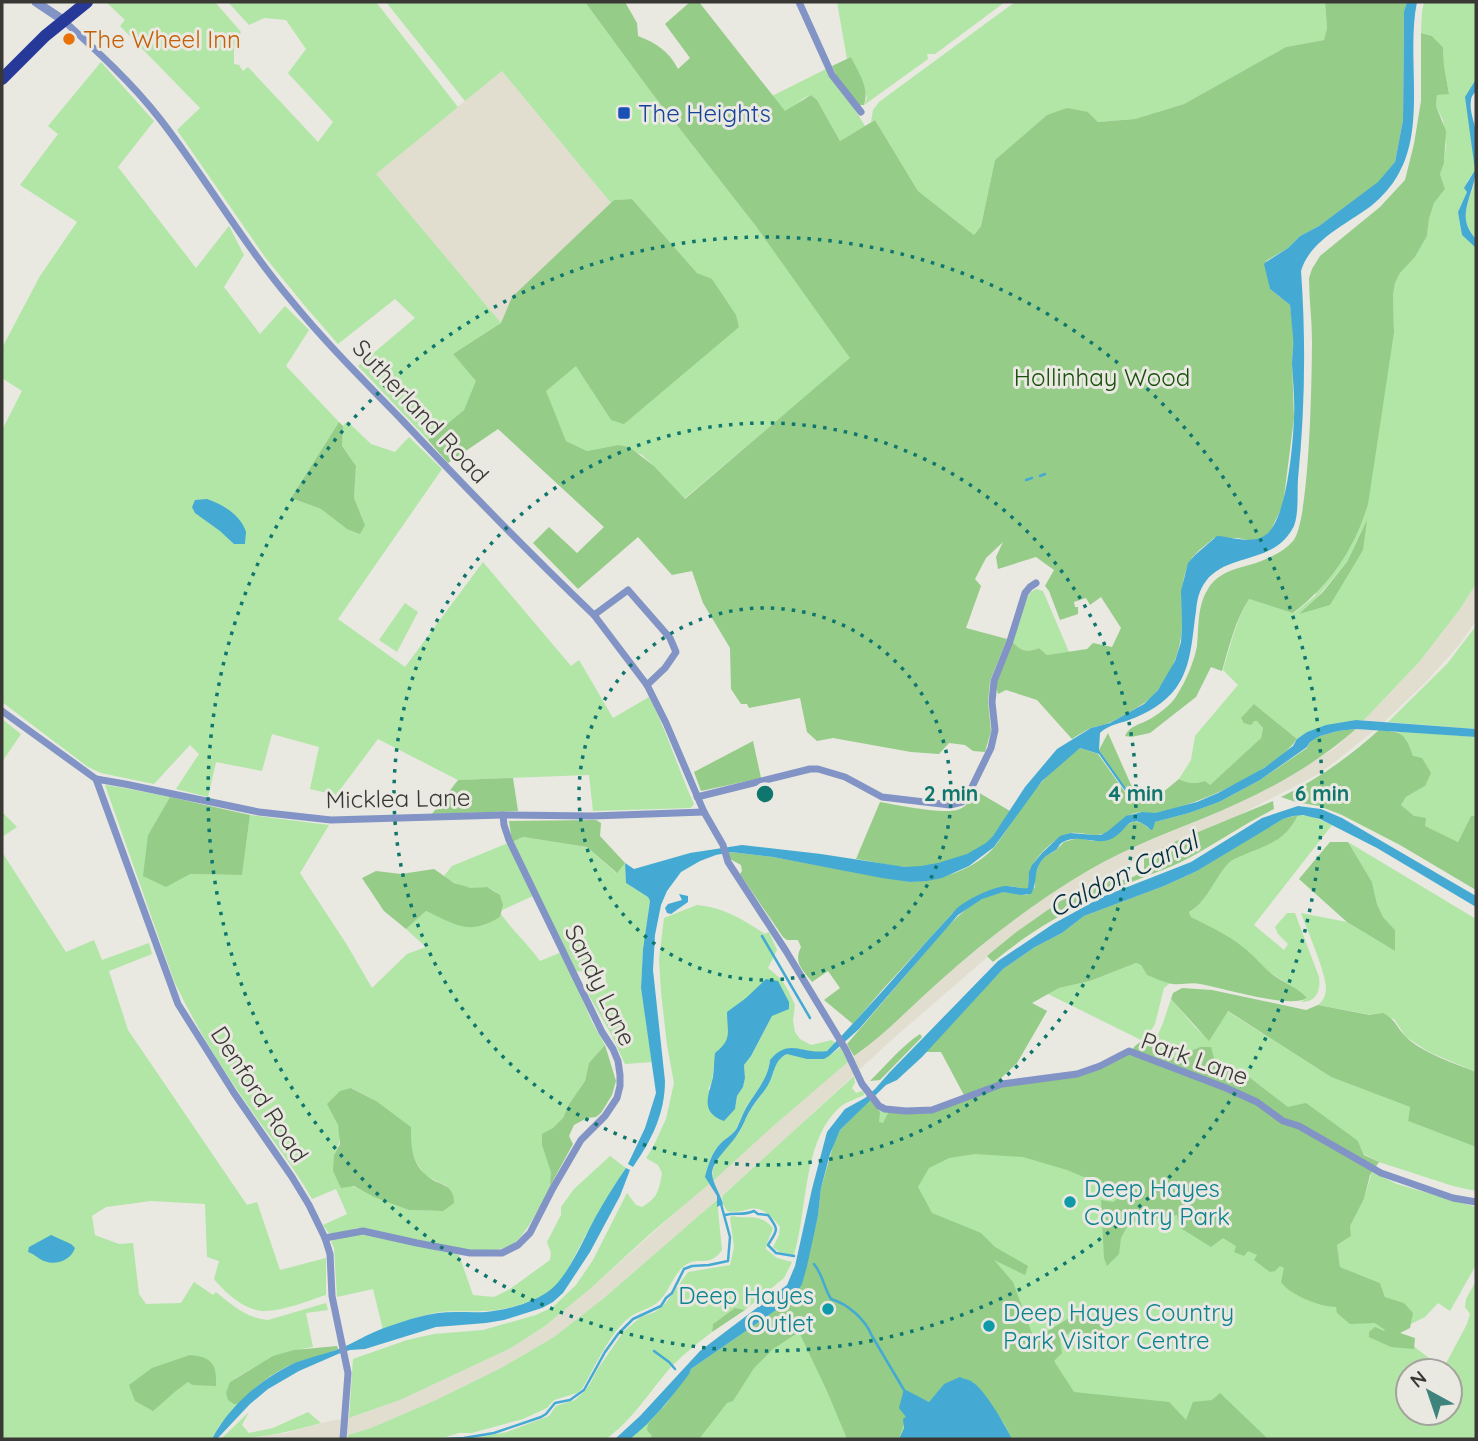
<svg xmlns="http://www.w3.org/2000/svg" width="1478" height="1441" font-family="Quicksand,sans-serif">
  <rect width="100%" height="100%" fill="#e9e8e1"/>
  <!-- built -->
  <g fill="#e1ded0">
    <polygon points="502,71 611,203 512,297 501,323 375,174"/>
    <polygon points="1476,584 1476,621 1459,645 1427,681 1384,722 1364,720 1420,661 1460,609"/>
    <polygon points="1356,729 1375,730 1335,762 1315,776 1233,818 1174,842 1121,868 1059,902 1015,933 887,1044 784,1140 686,1227 604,1298 554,1337 501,1368 436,1400 371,1428 336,1439 248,1439 286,1433 330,1421 353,1417 400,1400 511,1348 545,1326 591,1288 827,1078 861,1051 945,976 1018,916 1075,878 1121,852 1207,817 1251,797 1293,774 1335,748"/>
  </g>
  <!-- green -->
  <g fill="#b1e6a6" fill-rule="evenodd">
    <polygon points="106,2 215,2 241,32 234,47 234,64 239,65 243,71 248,67 318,142 333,122 288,73 306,49 286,20 264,18 249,25 228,2 376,2 458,107 376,174 501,323 453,354 477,381 464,410 428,440 358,366 415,318 395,299 338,344 305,306 265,257 177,130 200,108 120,26 125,20"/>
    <polygon points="386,2 585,2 651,92 755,225 851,358 684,499 654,466 642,455 618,445 587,451 566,441 545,391 576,365 611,420 712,280 697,273 632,199 614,200 611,203 502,71 465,101"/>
    <polygon points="837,2 1005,2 935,54 927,54 928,59 864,105 867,98 851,57 847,59"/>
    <polygon points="1015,2 1325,2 1327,28 1324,40 1286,47 1184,104 1135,119 1098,122 1088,112 1047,115 995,160 981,226 974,235 918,191 875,120 871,122 873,110 879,102"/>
    <path d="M1424,2H1476V79L1472,85L1466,102L1469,116L1475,170L1467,182V192L1458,212L1462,235L1476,248V584L1460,609L1420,661L1364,720H1356L1307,732L1297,739L1254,704V721H1257L1263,728L1261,738L1210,785L1205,781C1195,784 1188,784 1179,779L1191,760L1195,736L1238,685L1223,670C1230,646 1236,621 1249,599L1294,613L1315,596L1384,396L1394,333L1393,295L1395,283L1400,273L1415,257L1427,236L1429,219L1434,203L1445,189L1440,174L1444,163L1446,145L1443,120L1436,106L1437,95L1449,93L1444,66L1443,47L1432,36L1421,33L1422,12ZM1365,523L1330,605L1314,601L1347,562Z"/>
    <path d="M101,62L154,121L118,167L196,268L229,226L244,255L224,287L260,334L285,306L309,330L286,366L339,422L291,498L321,509L347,529L365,525L354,498L356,466L342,446L343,426L347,421L371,444L395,452L409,437L442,469L338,619L405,667L483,562L571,666L579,660L613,718L649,697C667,731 678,769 694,804L691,808L593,811L589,775L458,780L378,739L336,795L310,789L319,747L272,734L262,771L216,762L208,797L176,789L199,754L190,745L154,784L101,773L88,767L2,702V430L22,391L2,378V348L40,276L77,222L20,185L58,134L48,126Z"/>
    <polygon points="826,69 854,108 865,126 840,141 817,100 811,95 804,98 785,112 772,96"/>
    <path d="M1476,179V239C1457,219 1469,202 1476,179Z"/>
    <path d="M1036,589L1043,591L1069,652L1047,655L1039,648C1026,653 1022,651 1012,642C1017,627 1021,595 1036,589Z"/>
    <polygon points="405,603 418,612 397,652 379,640"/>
    <polygon points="1476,626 1476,729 1388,722 1447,664"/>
    <polygon points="2,719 21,734 2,762"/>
    <polygon points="1396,731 1476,737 1476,816 1471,816 1458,842 1425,826 1401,805 1406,797 1425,786 1406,739"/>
    <path d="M105,785L119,787L170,797L148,835L190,874L242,875L250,815L329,825L300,873L347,945L372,988L407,954L426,947L406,929L426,911L452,923L500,917L501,914C513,931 528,944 540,961L562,952L592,1022L605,1045L589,1063L585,1081L569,1104L563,1118L542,1145C548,1157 554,1173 550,1186C549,1193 544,1199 541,1205C535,1215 522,1239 513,1244C484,1263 399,1236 366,1229L358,1228L330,1235L323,1225L347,1214L336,1189L312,1199C292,1163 265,1131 242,1097C217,1061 193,1021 174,981ZM352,1088L376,1101L411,1149L416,1162L426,1176L447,1186L442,1211L409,1210L352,1186L334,1155C345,1134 338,1124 328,1104Z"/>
    <polygon points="2,812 17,827 2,837"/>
    <path d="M1298,815L1311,816L1332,825L1254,925L1284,950L1288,944L1278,934L1275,927L1287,913H1295L1319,977C1321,991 1316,1002 1301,1002L1307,998C1294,987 1280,980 1267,970C1258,963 1252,954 1243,947C1227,934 1209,926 1191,917L1189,912C1209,901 1215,875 1231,861C1235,858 1242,856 1246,854C1271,843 1285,841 1298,815Z"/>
    <polygon points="523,837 587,847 616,873 625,863 626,883 648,897 650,901 643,949 641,988 652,1062 625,1064 611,1034 587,992 606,982 605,968 586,972 576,971 512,842"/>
    <path d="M1348,842L1476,919V1072L1429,1052L1406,1037L1394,1019L1318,1005C1323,1001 1325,997 1326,990C1327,974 1307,930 1301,913L1347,922L1395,951V930L1383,917L1377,904L1372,882Z"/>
    <path d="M508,843L533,896L502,910C504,899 498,891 488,888C483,886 476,889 471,888C460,886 452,882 444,876L452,866Z"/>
    <path d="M2,852L66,952L94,940L102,960L149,943L152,954L109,971L128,1030L247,1205L257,1202L280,1270L326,1258V1295C307,1301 286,1310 266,1311C247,1312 225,1293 214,1279L219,1261L207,1257L205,1204L151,1201L106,1207L92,1216L95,1235L119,1244L133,1243L139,1294L146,1304L181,1303L194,1282L213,1295L216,1292C232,1305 246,1318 268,1320L326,1303L328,1310L306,1313L313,1347C282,1351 256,1365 230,1382L234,1404H239L219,1426L212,1439H2Z"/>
    <path d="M697,905C723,907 744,920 765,934L769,932L777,950L768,968L782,980L789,992L795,1005L793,1021L795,1032L800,1039L811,1045L832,1040L835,1043C834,1044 827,1051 826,1051C817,1056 801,1050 791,1048L770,1060C768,1080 755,1092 745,1109C742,1115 740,1123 736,1129C732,1136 725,1139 720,1144C711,1154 703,1172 709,1184L651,1233L591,1288L545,1326L511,1348L400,1400L349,1418L353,1359L407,1340L434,1334L483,1330L536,1315L553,1307L576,1285L593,1260L627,1193L636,1205L642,1207C658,1198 659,1190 662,1173L658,1165L646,1158L653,1147L666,1119L674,1083L667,1045L661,992L659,959L664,918ZM746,998L772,1016L751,1056L744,1065L745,1078L743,1087L737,1096L735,1109L708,1089L712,1082L714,1064L724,1046L729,1034L727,1013Z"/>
    <polygon points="1136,963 1141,965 1147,975 1170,983 1164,988 1155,1024 1147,1037 1141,1040 1048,994 1059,988 1090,981"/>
    <path d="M990,982L1047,1011L1017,1063L1001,1078L1000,1083L1285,1268L1407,1341L1443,1369L1467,1324L1470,1314L1465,1307L1466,1299L1476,1281V1439H630L728,1344L782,1306L870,1100L880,1111L932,1112L964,1095L943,1055L940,1051L926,1052ZM1408,1371H1450V1413H1408Z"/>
    <polygon points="1171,999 1195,1027 1209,1040 1227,1011 1331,1077 1410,1107 1408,1121 1476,1147 1476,1191 1453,1186 1379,1162 1364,1154 1358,1141 1288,1107 1244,1073 1217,1069 1200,1047 1175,1058 1156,1052 1156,1039 1163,1023"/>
    <polygon points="841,1047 849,1061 772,1127 713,1181 713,1169 723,1150 739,1133 750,1110 760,1097 773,1073 775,1062 787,1054 829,1056"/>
    <path d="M854,1076L855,1083L852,1088L856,1093L862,1091L864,1093V1095C856,1099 846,1102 840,1107C802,1141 808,1210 794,1255L779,1252L773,1247L779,1235L780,1227C773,1218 763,1206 750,1209C741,1211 736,1213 727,1211L723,1204L722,1196Z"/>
    <path d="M610,1156L626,1168C610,1192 596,1217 582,1242C575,1255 569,1269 561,1280C547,1300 506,1311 483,1311C467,1312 450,1310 434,1313C417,1317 400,1323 383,1330L373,1289L337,1297L334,1248L331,1241L354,1234H367L459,1255L473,1295L494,1297L510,1289L550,1260L551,1253L547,1242L561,1215V1207L574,1189Z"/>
    <polygon points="1372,1172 1397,1184 1476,1207 1476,1265 1450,1311 1438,1303 1425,1317 1411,1324 1412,1313 1404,1303 1385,1297 1380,1283 1340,1267 1337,1245 1351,1236 1350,1226 1364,1199"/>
    <path d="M717,1200L722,1250C709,1269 697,1255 684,1266C673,1275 669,1292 659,1301C651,1309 639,1310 630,1317C610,1332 595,1367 582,1389L577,1393L554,1400L547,1408L523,1419L472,1433H459L439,1439H348V1435L371,1428L436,1400L501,1368L554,1337L604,1298Z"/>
    <path d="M732,1216C750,1220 758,1212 773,1228C771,1235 766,1242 766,1249L777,1258L792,1262L784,1278L745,1310L735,1308L713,1324L712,1332C698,1343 685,1353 673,1365C650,1390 634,1419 606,1439H469L507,1432L549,1416L556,1406L575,1400L584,1392L590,1384L597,1370L624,1331L641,1317L655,1312L665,1304L688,1272L730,1265L734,1247L730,1218Z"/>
    <path d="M249,1412L242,1425L249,1433L273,1428L308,1412L321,1423C286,1433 257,1439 221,1439Z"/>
  </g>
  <!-- forest -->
  <g fill="#94cc88">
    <path d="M585,2H625L637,23L638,36C656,43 669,51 678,69L690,58L665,24L690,2H699L785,111L811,95L817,100L840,141L875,120L918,191L974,235L981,226L995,160L1047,115L1067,108L1088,112L1098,122L1135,119L1184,104L1286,47L1324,40L1327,28L1325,2H1407L1404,11L1403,120L1395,162L1379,182L1319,226L1300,236L1288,248L1266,261L1270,289L1290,305L1294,339L1292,360L1294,418L1283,505L1271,530L1265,536L1252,541L1238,538H1214C1205,546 1193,553 1188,565C1180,584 1182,603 1182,623C1182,651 1169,682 1148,700C1142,705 1114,722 1106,724C1101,726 1096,726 1091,728C1084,731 1078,735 1072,739L1037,700L1006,690L998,694L995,683L1012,642C1022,651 1026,653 1039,648L1047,655L1087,649L1093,643L1112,647L1121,628L1101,597L1090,605L1086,598L1074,602L1075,607H1078V614L1060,620L1049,591L1045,586L1054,570L1036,557L998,569L996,557L1003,542L986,558L975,579L981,586L966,628L1007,639L990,681L988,702L991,731L985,752L973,751L965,745L949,743L939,754L911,752L833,738L817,741L807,732L800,698L749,708L747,704H741L731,689L730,648L703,603L692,571L672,575L638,537L578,589L533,543L549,527L577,553L604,527L498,429L448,463L428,440L464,410L476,381L453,354L501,323L512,297L614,200L632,199L697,273L712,279L736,315L739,327L624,424L611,420L576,366L546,391L566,441L587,451L618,445L629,447L654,466L685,499L850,358L755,225L651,92Z"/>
    <path d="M1421,33L1432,36L1443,47L1444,66L1449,94L1437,95L1436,106L1446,131L1444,163L1440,174L1445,189L1434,203L1429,219L1427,236L1415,257L1400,273L1395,283L1393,295L1394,333L1368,504C1355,548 1330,585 1293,613L1249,599C1235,621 1229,647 1222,671L1211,667L1196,697L1178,711L1150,733L1131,737L1125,736C1130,725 1140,725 1150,719C1160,713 1171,705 1177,695C1186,681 1194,662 1197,646C1199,627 1197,606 1208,589C1215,576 1228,571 1242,567C1259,563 1282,554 1293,541C1310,522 1312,374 1312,341C1312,320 1309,299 1309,278L1312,269L1320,256L1380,207L1405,180L1414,144L1421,101Z"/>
    <path d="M851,57C858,72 870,88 864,105H859L840,83L832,66Z"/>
    <polygon points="339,422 343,426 342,446 356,466 354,498 365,525 360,534 347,529 321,509 291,498"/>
    <polygon points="1367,520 1363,550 1330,605 1299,614 1322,593 1347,562"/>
    <path d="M1254,704L1297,739C1277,768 1206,801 1172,809C1167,810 1161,812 1156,813C1149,814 1142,811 1135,813C1123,816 1115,829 1103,834C1092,837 1082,832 1071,833C1057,835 1033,858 1030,872C1028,877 1029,883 1028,888L1025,889L1010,886L954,911L952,914L883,989L853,1024L824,1000L840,988L828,971L812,982C803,970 793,963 801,947L798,940H787L783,937L740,874L742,871L741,865L730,859L728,853L731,852L773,857L910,882C940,880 976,870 996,845C1008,829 1018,812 1030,796C1044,777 1062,762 1080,748L1098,754L1127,795L1129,794L1099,750L1108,733L1132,787L1139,796L1141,804L1162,793L1179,779C1188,784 1195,784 1205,781L1210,785L1261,738L1263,728L1257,721H1254L1251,725L1244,723L1241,718Z"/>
    <path d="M1356,729C1312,768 1258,796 1204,818C1159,836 1115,853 1074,879C1027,908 984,942 942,979C913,1004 886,1034 854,1056L847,1044L947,927C960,914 984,892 1004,892C1011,892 1019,895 1027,895L1035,887V878L1039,864L1044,857L1055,851L1064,842L1078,838L1093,841L1116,836L1124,827L1134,821L1142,823L1148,828L1155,822L1189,813L1219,802L1260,780L1307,748L1310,742L1320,736L1338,731Z"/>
    <path d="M1379,730C1403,732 1405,733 1413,756L1422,758L1431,773L1425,786L1406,797L1401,805L1414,816L1426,818L1425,826L1458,842L1471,816H1476V890L1400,845L1342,815L1319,806L1296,802L1281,797C1317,780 1349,757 1379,730Z"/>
    <polygon points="753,741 761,778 701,791 694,772"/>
    <polygon points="513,778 518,811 432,814 458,780"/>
    <path d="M976,791L1010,811C1003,821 997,833 988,842C967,860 932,868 905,867C889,866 872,861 856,859L880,802C897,805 941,814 957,810C967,807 971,799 976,791Z"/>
    <polygon points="170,797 250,815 242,875 190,874 166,887 143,876 148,835"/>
    <path d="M1273,801L1274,809C1242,825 1213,846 1181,862C1153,875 1124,883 1097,897C1060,914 1024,936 993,962L987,956L1015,933L1059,902L1102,879L1127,880L1144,871V857L1174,842Z"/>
    <path d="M1298,815C1285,841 1271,843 1246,854C1242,856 1235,858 1231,861C1215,875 1209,901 1189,912L1191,917C1209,926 1227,934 1243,947C1255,956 1263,968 1276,977C1286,984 1298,988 1307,998C1289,1009 1224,988 1200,984C1191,982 1182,985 1173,984C1165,983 1155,978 1147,975L1141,965L1136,963L1090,981L1059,988L1032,1003L1047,1011L1017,1063L1001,1078L1000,1083L964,1095L941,1052H926L1003,969L1035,947L1062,933L1084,916L1164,886L1197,871L1269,827L1283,819Z"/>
    <polygon points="596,820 601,823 600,836 625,863 617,873 587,847 523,837 512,842 509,821"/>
    <polygon points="1330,842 1348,842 1372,882 1377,904 1383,917 1395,930 1395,951 1347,922 1299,879"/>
    <path d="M434,869L454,883L471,888L487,887L500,895L503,905L500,917C468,936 457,925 426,911L406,929L384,911L362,878L376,871L401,874Z"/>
    <path d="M1182,988L1212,990L1306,1010L1318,1005L1370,1015L1383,1013C1398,1022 1396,1027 1406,1037C1422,1053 1456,1064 1476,1072V1147L1408,1121L1410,1107L1331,1077L1228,1011L1209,1041L1171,999L1173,993Z"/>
    <path d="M920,1034L922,1037L880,1080L870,1081C885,1066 903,1045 920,1034Z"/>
    <path d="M1147,1037L1156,1043V1052L1175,1058L1200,1047H1211L1217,1069L1244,1073L1288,1107L1306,1103L1358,1141L1364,1155L1379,1162L1370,1175L1364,1199L1350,1226L1351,1236L1337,1245L1340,1267L1380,1283L1385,1297L1404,1303L1413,1313L1410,1328L1400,1333L1415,1338L1414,1349L1391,1347L1369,1337V1332L1375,1327L1384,1331L1385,1330L1375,1323L1350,1324L1337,1313L1336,1307C1320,1307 1290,1295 1281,1282L1284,1268L1280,1266L1275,1271L1270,1272L1254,1260L1257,1255L1248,1251L1244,1256L1234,1252L1236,1246L1223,1238L1211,1247L1179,1227L1177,1215L1129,1223L1121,1238L1119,1254L1107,1266L1104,1258L1101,1200L1113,1202L1125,1193L1109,1192L1103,1185L1067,1170L1023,1157L975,1154L949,1158L929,1168L918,1187L932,1213L981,1233L995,1247L1028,1266L1025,1275L994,1260L1013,1282L1034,1339L1081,1311L1105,1327L1102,1334L1070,1332L1060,1341L1062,1353L1054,1361L1074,1392L1169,1402L1186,1420L1193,1402L1212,1400L1220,1393L1268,1439H1012L1004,1423L973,1382L944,1384L929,1402L904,1390L906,1417L899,1439H847L827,1391L799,1332L773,1349L754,1368L733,1401L727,1403L699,1439H649L652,1436L647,1430L648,1424L666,1404L691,1369L795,1297L799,1292L818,1216L821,1188L834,1143L840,1130L870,1100L880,1112L879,1122L883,1123L889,1111L932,1112L1002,1087L1078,1076L1130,1053L1135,1046Z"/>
    <polygon points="605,1045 616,1081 612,1095 601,1113 596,1117 587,1118 574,1125 569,1136 573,1144 550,1186 551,1172 542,1145 542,1134 553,1128 563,1118 569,1104 585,1081 589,1063"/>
    <path d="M351,1088L376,1101L411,1127C411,1145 411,1161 425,1174C437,1187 454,1181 454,1203L443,1211L409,1210L374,1197L354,1186L341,1188L333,1171L334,1155L340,1144L338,1125L327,1104L340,1091Z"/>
    <polygon points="735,1308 745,1310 712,1332 713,1324"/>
    <path d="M337,1346L338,1349C326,1354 314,1357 301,1361C277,1369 256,1385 239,1404H234L228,1400L226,1393L230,1382L273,1356L294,1350Z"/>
    <path d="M190,1355C212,1357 217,1364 216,1386L193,1385L188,1382L177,1390L153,1411L135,1401L129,1385L152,1368Z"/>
  </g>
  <!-- water -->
  <g fill="#44aad3">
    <path d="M1407,2H1417C1406,55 1426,125 1399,173C1392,186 1382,197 1371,206C1347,224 1310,240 1301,271C1306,340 1305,409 1298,479C1297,494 1299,512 1294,526C1292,530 1288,536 1285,539C1264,562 1225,556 1206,581C1199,590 1197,600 1196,611C1192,637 1192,666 1176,688C1165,703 1146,714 1129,720C1118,724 1108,725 1100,733L1099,750L1130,794L1128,795L1099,754L1080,748L1042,781L994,847L969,866L942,878L927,881L910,882L882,878L773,857L731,852L716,855L700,861L681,872L667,891L661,905L655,935L653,970L665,1081C665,1114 651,1141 633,1167L628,1164L645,1128L656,1093L641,988L643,949L650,901L648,897L626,883L625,863L634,869L690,853L742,845L821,854L905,867L921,866L938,863L967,854L986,843L993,836L1025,787L1057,749L1091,728L1110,723L1144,704L1158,690L1175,661L1181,642L1182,625L1181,591L1188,563L1195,555L1217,536C1232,537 1251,544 1264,536C1287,523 1293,444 1294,418C1295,400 1293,382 1292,364C1292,355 1294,346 1293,337C1292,326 1291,316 1290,305L1270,289L1264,264L1266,262L1288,248L1300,236L1319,226L1378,182L1395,162L1403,120L1404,11Z"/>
    <path d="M1476,79V91C1473,95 1472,95 1471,100C1469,111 1475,123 1476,133C1477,144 1476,156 1476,167C1476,194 1453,215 1476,239V248L1462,235L1460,224L1458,212L1467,192L1464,188L1475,170L1465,97Z"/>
    <path d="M207,499C222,504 241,515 246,532C246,534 245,542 245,544H234L220,531L195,513L192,507L195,500Z"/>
    <path d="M1356,720L1476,729V737L1356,729L1338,731L1320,736L1310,742L1307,747L1260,780L1219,802L1189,813L1155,822L1153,829L1151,830C1128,809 1128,832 1111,839C1096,846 1079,833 1063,842C1059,844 1059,847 1056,850C1052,853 1046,855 1043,859C1033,870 1038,883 1031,894L1021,895L1003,892L982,899L958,915L859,1029L829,1056L824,1059H807L787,1054C773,1061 775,1073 768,1085C762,1095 754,1103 749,1112C745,1119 743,1126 739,1132C731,1145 719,1154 713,1168C709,1179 720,1192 723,1204L717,1207V1196L705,1177C708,1165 712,1152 721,1143C726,1138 733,1135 737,1128C740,1122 742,1115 746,1108C755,1092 768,1080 770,1060C790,1037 801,1055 827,1051C870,1007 909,960 952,914C959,902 992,887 1006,886C1014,886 1020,889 1028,888L1029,872L1032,865L1042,853L1060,836L1070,833L1095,835H1101L1108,831L1126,816L1142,812L1155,813L1197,802L1218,793L1264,768L1293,746L1297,739L1307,732L1326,725Z"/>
    <path d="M1298,806L1321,809L1342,818L1476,896V907L1377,848L1320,819L1303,815L1293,816L1283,819L1197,871L1164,886L1084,916L1062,933L1035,947L1003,969L922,1057L897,1080L886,1085L840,1130L830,1154L821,1188L818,1216L807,1266L802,1284L793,1300L782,1306L691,1369L689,1374C671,1398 653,1421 630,1439H615L640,1416L700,1351L787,1285L795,1266L812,1189L827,1132L845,1109L865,1098L875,1089L889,1073L998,961L1053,924L1102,897L1191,862L1262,818Z"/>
    <polygon points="679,894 688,896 688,902 671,914 667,913 665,908 668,904 682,900"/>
    <path d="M766,979L778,981L789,1002V1009L772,1016L751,1056L744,1065L745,1078L743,1087L737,1096L735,1109L724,1121C699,1112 709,1095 713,1077C714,1069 714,1061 715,1053C733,1039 727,1032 727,1012L746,998Z"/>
    <path d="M626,1168L630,1170L620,1196L590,1252L563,1293L553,1302L542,1308L504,1320L486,1323L436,1327L365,1349L350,1350L338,1354L299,1371L268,1389L250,1404L217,1439H212C229,1406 263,1377 297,1362C314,1356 331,1353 348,1345C353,1343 357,1340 362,1338C380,1328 417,1316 438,1313C454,1311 470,1313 486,1312C506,1310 529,1304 546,1293C567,1280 583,1240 595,1218C605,1200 615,1184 626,1168Z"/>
    <path d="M51,1235L71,1244L75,1248C71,1260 56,1266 44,1261C38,1259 35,1254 28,1252L29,1247Z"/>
    <path d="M960,1377C963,1379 967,1379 971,1381C984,1388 1005,1425 1012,1439H899L904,1428L903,1419L906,1417L899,1408L904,1389L929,1402L944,1384Z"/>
  </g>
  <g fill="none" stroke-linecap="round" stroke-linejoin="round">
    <!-- stream -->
    <g stroke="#44aad3" stroke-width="2.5">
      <polyline points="1040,476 1045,474"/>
      <polyline points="1026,480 1032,478"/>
      <polyline points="762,936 810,1018"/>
      <path d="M725,1215C736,1212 742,1216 754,1211L758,1214L768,1215C780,1231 777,1230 768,1245L776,1253L794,1256"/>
      <path d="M814,1264C824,1277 823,1286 831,1299C848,1304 865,1319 872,1336L904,1390"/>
      <polyline points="654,1351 669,1362 675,1369"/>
      <polyline points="445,1439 464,1438 494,1433 541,1417 546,1414 555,1403 570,1400 584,1390 605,1352 618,1334 633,1319 661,1306 666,1298 672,1293 684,1269 692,1266 709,1265 728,1261 730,1237 721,1204"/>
    </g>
    <!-- minor -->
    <g stroke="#8293c5" stroke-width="7">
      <polyline points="799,2 832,75 861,112"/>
      <path d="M64,21C97,51 132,83 160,119C205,177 242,242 290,299C324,341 363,380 401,419C464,486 528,552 594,615L647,685L666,723L704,812L723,845L728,862L786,951L846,1050L862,1084L879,1106L885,1109L906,1111L932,1110L1002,1084L1077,1074L1100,1066L1129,1051L1226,1088L1257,1102L1283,1121L1299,1126L1381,1173L1453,1198L1476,1202"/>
      <polyline points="594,615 628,590 670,638 676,652 665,668 647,685"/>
      <polyline points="2,711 96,779 125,784 259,812 331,820 503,815 593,816 704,812"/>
      <polyline points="96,779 178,1004 234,1093 292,1177 309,1205 325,1238 330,1254 332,1296 348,1373 343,1439"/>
      <polyline points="697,797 810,769 818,769 845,777 882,797 950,805 962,802 969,793 991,748 995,730 992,702 994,681 1010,641 1025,593 1030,587 1036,583"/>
      <polyline points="325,1238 363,1231 417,1243 470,1253 502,1253 518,1245 530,1233 553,1188 581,1140 605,1116 617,1098 620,1086 620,1075 618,1061 613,1049 602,1032 509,840 504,825 503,815"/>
    </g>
    <!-- tertiary -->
    <polyline stroke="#8293c5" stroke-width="9" points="36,2 63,20"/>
    <!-- trunk -->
    <polyline stroke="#263898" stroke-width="12" points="2,79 45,36 87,2"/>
  </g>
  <!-- distance rings -->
  <g fill="none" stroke="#0f766e" stroke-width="3.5" stroke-dasharray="3.5 7">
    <circle cx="765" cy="794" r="186"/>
    <circle cx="765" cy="794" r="371"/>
    <circle cx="765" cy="794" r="557"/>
  </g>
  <!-- markers -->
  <circle fill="#e8710a" stroke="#e9e8e1" stroke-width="2.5" cx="69" cy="39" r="7"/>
  <rect fill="#1a4fb4" stroke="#e9e8e1" stroke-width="2.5" x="617" y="106" width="14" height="14" rx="3.5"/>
  <g fill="#0f9aa8" stroke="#e9e8e1" stroke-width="2.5">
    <circle cx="1070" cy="1202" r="7"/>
    <circle cx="828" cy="1309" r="7"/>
    <circle cx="989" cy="1326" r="7"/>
  </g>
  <g text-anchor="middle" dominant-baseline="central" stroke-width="6" stroke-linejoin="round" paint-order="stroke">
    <!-- food labels -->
    <g font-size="24" fill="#c56008" stroke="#e9e8e1" text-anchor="start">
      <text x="83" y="39">The Wheel Inn</text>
    </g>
    <!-- transit labels -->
    <g font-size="24" fill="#164399" stroke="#e9e8e1" text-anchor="start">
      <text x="638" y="113">The Heights</text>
    </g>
    <!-- park labels -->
    <g font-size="24" fill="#19500c" stroke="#e9e8e1">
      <text x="1102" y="377">Hollinhay Wood</text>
    </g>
    <!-- street labels -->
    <g font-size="24" fill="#393835" stroke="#e9e8e1">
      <text transform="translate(421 411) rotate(47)">Sutherland Road</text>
      <text transform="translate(398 798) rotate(-1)">Micklea Lane</text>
      <text transform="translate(601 985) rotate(64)">Sandy Lane</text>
      <text transform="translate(1195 1058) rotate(20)">Park Lane</text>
      <text transform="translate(260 1094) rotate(57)">Denford Road</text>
    </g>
    <!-- culture labels -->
    <g font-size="24" fill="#0d838f" stroke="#e9e8e1" text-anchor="start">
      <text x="1084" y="1188">Deep Hayes<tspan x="1084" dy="28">Country Park</tspan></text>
      <text x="814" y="1295" text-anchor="end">Deep Hayes<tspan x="814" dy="28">Outlet</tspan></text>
      <text x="1003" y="1312">Deep Hayes Country<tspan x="1003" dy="28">Park Visitor Centre</tspan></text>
    </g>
    <!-- water labels -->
    <g font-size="26" font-style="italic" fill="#002e3f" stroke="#e9e8e1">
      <text transform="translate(1123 874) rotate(-26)">Caldon Canal</text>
    </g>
  </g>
  <circle cx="765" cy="794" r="10" fill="#0f766e" stroke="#e9e8e1" stroke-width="3.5"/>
  <g font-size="21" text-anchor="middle" font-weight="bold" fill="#0f766e" stroke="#e9e8e1" stroke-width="6" stroke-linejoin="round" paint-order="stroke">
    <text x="951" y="801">2 min</text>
    <text x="1136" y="801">4 min</text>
    <text x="1322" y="801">6 min</text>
  </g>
  <!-- border -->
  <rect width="1478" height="1441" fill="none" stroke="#393835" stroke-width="7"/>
  <!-- north arrow -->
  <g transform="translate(1429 1392) rotate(320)"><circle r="33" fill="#e9e8e1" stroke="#a3a29c" stroke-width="2"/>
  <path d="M0-5L12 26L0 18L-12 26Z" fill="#3e847d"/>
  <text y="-10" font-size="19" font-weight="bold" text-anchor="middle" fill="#393835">N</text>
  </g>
</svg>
